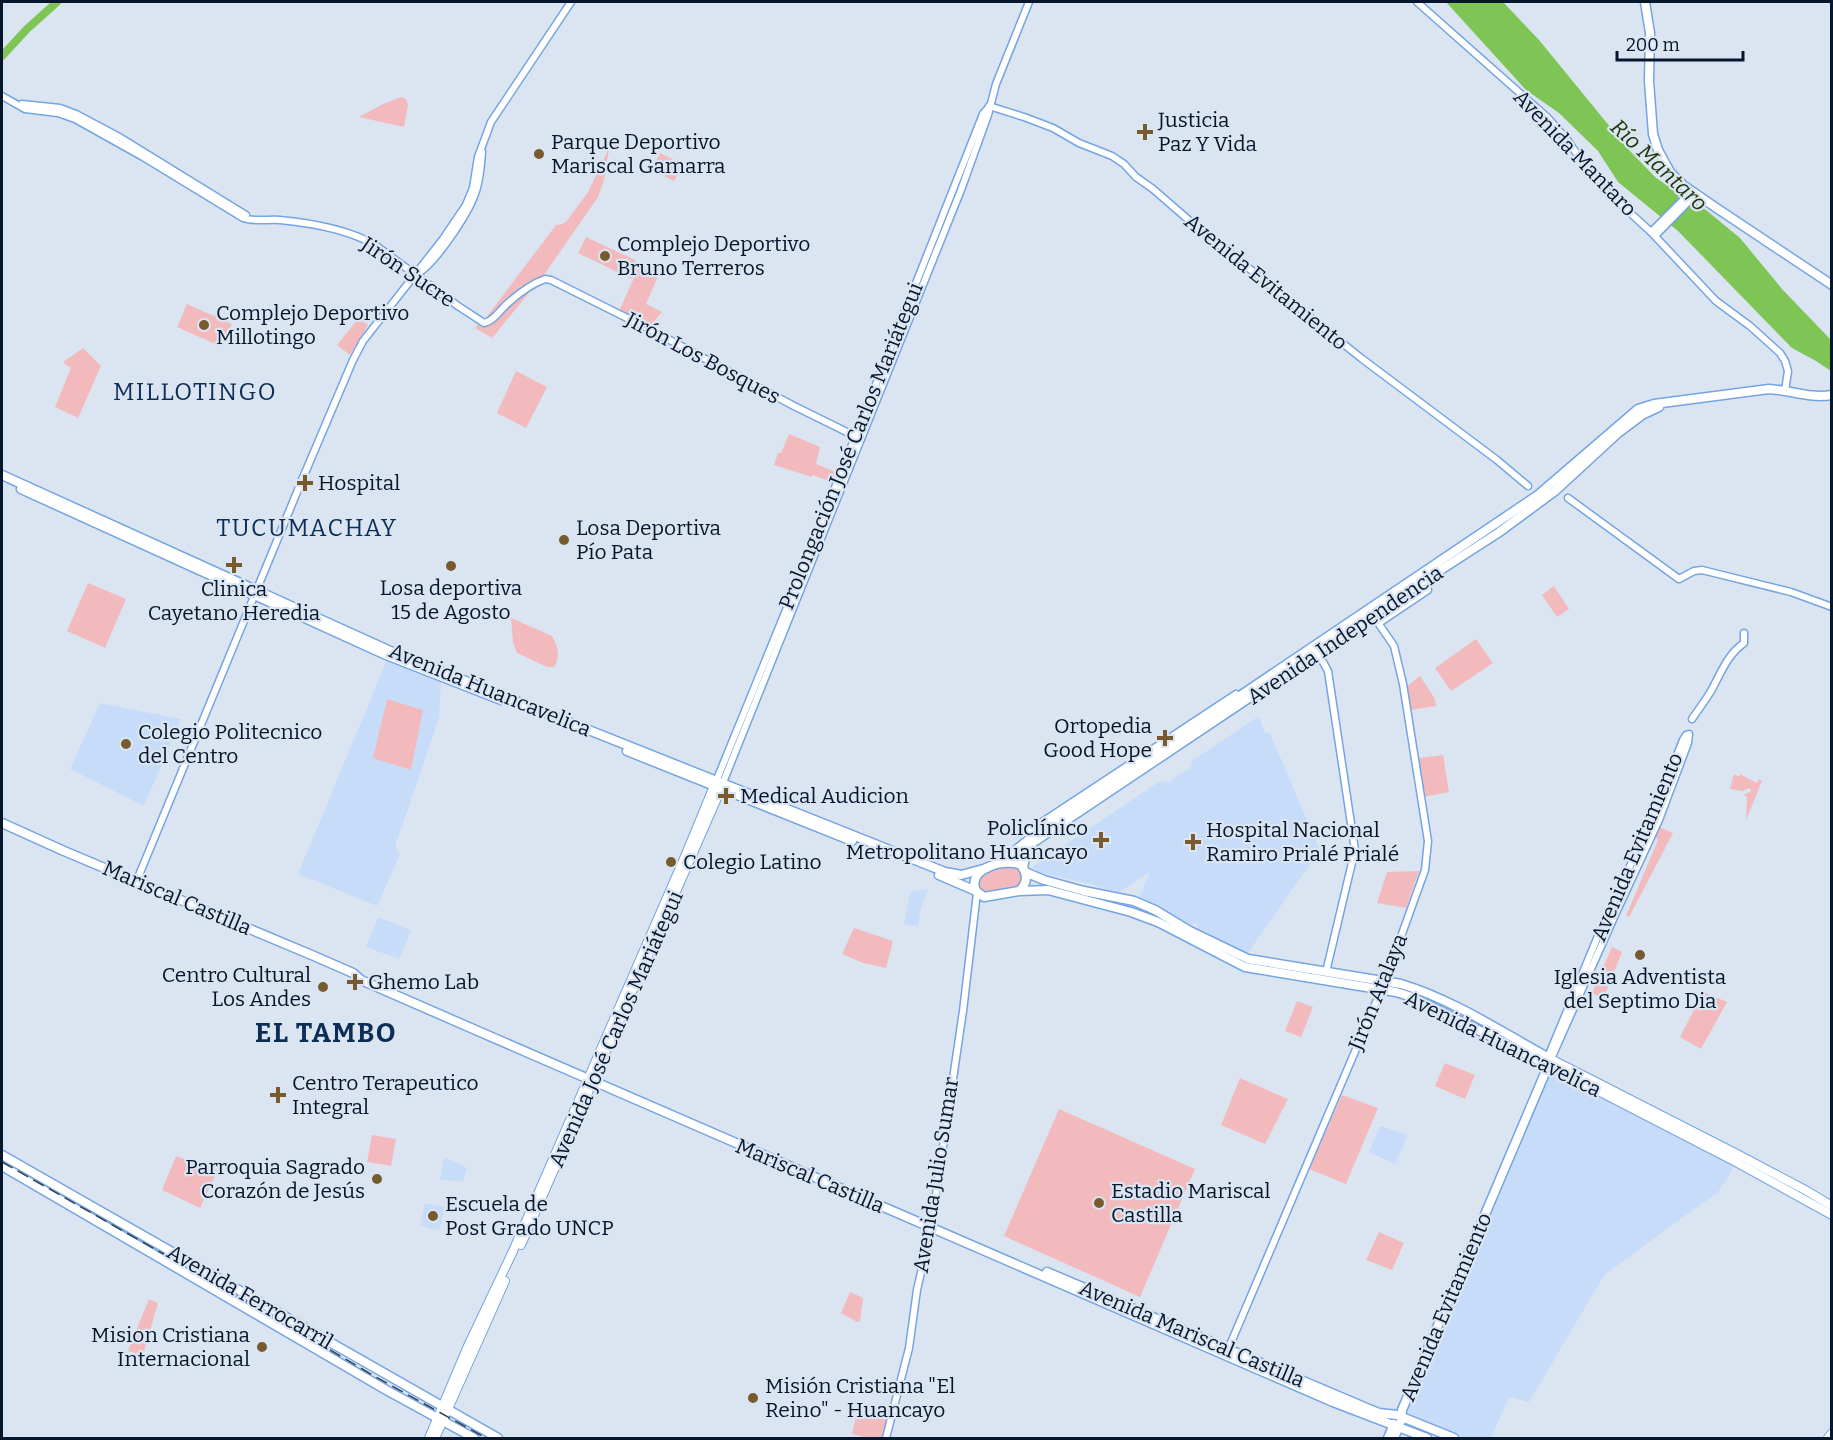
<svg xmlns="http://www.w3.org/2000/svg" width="1833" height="1440" font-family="Bitter,serif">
  <rect width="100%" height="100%" fill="#dbe5f2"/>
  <!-- built -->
  <g fill="#c7dcf9">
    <polygon points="387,660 441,682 439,718 396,844 396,850 400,854 377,906 298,874"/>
    <polygon points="100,703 181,719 144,806 70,769"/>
    <polygon points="1259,716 1265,733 1270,733 1320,850 1247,954 1197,927 1197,925 1195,923 1191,925 1139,899 1150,872 1118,893 1091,884 1041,873 1032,867 1160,781 1170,783 1172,780 1188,769 1190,770 1192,761"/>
    <polygon points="928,889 921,908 918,926 904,925 910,892"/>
    <polygon points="378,917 411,930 399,959 366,947"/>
    <polygon points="1548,1068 1735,1163 1729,1176 1718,1192 1608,1272 1602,1279 1529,1402 1509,1397 1491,1438 1461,1438 1406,1417 1405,1411"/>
    <polygon points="1380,1126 1408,1135 1395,1164 1369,1152"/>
    <polygon points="444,1157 467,1168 463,1181 440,1180"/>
    <polygon points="425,1203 445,1207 439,1231 420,1225"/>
  </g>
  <!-- green -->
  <g fill="#f2babd">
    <polygon points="401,97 406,99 408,105 404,127 359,117 381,105"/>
    <polygon points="610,146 607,160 604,180 598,197 544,275 503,304 489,318 485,319 556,225 562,224 566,222 588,192"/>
    <polygon points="660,153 682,164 674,181 652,170"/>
    <polygon points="586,237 635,260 638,266 632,279 578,253"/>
    <polygon points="639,267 658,276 646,304 662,312 650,326 619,311"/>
    <polygon points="528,291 529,293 492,338 475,328 478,324 488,326 507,307"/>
    <polygon points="187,304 232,324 222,347 177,327"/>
    <polygon points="359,318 368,325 350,355 337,345"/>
    <polygon points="83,348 101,366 78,418 55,407 71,368 63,362"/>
    <polygon points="516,371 547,387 526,428 497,413"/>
    <polygon points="789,434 820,447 816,464 836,472 831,482 813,475 812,477 774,465 778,453 781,453"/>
    <polygon points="88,583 126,599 105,648 67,631"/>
    <polygon points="1554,586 1569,609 1557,617 1542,595"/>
    <path d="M511,618L552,636C558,648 561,655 554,667H547L517,653L513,643Z"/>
    <polygon points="1476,639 1493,663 1451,691 1435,668"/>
    <polygon points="1420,676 1435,699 1436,706 1411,710 1407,686"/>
    <polygon points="387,699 423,710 411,770 373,758"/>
    <polygon points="1443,755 1449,792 1423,797 1418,758"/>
    <polygon points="1734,774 1739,777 1740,774 1757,783 1759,779 1762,781 1746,820 1747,797 1744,795 1751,791 1750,788 1742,791 1730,789"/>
    <polygon points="1657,826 1673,833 1629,917 1626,916 1658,840 1654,834"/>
    <path d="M1012,865L1020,869L1023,880L1017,888L983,894L980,892L977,881C989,869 996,868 1012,865Z"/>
    <polygon points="1419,871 1406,908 1377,903 1387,872"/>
    <polygon points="854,928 893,941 886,968 863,963 842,954"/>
    <polygon points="1612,947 1622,952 1603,999 1592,993"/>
    <polygon points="1703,992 1727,1002 1701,1049 1680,1037"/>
    <polygon points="1297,1001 1313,1007 1301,1037 1285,1031"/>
    <polygon points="1445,1063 1475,1075 1465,1099 1435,1086"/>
    <polygon points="1240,1078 1288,1099 1265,1144 1221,1125"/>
    <polygon points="1342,1095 1378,1108 1346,1184 1309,1169"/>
    <polygon points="1059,1109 1195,1169 1140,1297 1004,1236"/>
    <polygon points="372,1135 396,1139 391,1166 367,1162"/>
    <polygon points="176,1156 217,1171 200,1208 162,1190"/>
    <polygon points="1379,1232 1404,1243 1392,1270 1366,1260"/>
    <polygon points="850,1292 863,1298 860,1321 857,1322 841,1313"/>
    <polygon points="149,1299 158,1303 143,1355 128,1351"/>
    <polygon points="857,1412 887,1420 883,1438 868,1438 852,1434"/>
  </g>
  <!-- water -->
  <polygon fill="#7fc555" points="1446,2 1503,2 1539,40 1629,150 1656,178 1706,210 1740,238 1782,289 1831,340 1831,371 1816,361 1792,348 1678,231 1618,182 1598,151 1559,113 1526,90"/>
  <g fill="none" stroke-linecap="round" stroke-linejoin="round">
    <!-- river -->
    <polyline stroke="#7fc555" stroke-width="8" points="2,56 27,29 57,2"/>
    <!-- tertiary casing -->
    <g stroke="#74a4e2" stroke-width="9">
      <g id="tertiary">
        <polyline points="1417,2 1547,117 1568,141 1592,176 1602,187 1651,232 1716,301 1750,326 1780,353 1785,361 1788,371 1785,391"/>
        <path d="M2,96L25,109L58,113L75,119L143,157L243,218C255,222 268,219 280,220C311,223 348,229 375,245L458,306L484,323C494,321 499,311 507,304C518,294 531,284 545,279L551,280L651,330L794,406L861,439"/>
        <polyline points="22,104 60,108 76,114 121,138 246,215"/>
        <polyline points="989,106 1024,117 1053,128 1079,143 1112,156 1124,164 1136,177 1153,189 1191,222 1361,358 1497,460 1528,486"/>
        <polyline points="1651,232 1692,191"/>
        <polyline points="1655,236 1696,194"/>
        <path d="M417,274C435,264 468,214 475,194C480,181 481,166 482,152"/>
        <polyline points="1568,498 1679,579 1694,571 1702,570 1791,592 1832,607"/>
        <polyline points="1379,623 1428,590"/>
        <polyline points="1318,653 1328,671 1355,850 1326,972"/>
        <path d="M1692,719C1698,710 1705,701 1711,691C1721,673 1727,655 1744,643V633"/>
        <polyline points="715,784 802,571 983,114 989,107"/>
        <polyline points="722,785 961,190 988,115 996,84 1029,2"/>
        <polyline points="1030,839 1030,830 1236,694"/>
        <polyline points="137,880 302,480 353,360 363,341 443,239 466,205 473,188 478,157 491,122 571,2"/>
        <polyline points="1548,1057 1598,936 1652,818 1683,740 1686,735 1689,734 1688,743 1659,820 1615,915 1551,1059"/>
        <polyline points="1227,1352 1385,981 1425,870 1428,841 1403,684 1394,646 1372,614"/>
        <polyline points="886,1438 909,1348 917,1290 931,1228 963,1011 977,893"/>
      </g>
    </g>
    <!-- secondary casing -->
    <g stroke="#74a4e2" stroke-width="10">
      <g id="secondary">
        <polyline points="1551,1059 1739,1155 1807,1191 1832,1206"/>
        <polyline points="1548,1065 1736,1162 1832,1215"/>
        <polyline points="521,1245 721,789"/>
        <polyline points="429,1438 468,1346 513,1251 686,854 714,786"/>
        <polyline points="435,1438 505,1281"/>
        <polyline points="1828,1438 1832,1433"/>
      </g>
    </g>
    <!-- primary casing -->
    <g stroke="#74a4e2" stroke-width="11">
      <g id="primary">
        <path d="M999,863L1054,820L1161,749L1538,495L1638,409L1654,404L1769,389C1790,390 1810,399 1832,395"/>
        <polyline points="1023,868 1026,853 1031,844 1422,582 1498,533 1555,491 1618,433 1642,415 1659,407"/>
        <polyline points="2,1155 498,1438"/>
        <polyline points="2,1166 388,1391 474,1438"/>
        <polyline points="1388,1438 1394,1424"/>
        <polyline points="1394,1438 1399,1426"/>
      </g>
    </g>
    <!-- trunk casing -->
    <g stroke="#74a4e2" stroke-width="11">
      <g id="trunk">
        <polyline points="1645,2 1650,33 1649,81 1653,134 1658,150 1670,172 1683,185 1712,205 1832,285"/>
        <polyline points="2,475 388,650 945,872 961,875 987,868"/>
        <polyline points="21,489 386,655 501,700"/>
        <polyline points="627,751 852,841"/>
        <polyline points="2,823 64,851 314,956 353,973 361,980 471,1028 1333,1402 1427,1438"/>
        <path d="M1025,872L1044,880L1084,891L1134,901L1155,910L1188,930L1248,959L1401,984C1454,1000 1503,1033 1551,1059L1402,1410L1401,1421"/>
        <polyline points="939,875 976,891"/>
        <path d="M1019,891C1028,883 1028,874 1021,865C1005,858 966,868 976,891L984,897L1019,891L1048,890L1131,912L1158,922L1245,967L1396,992L1412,997L1548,1065"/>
        <polyline points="1047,1272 1369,1409 1379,1413 1397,1415 1454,1438"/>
      </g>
    </g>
    <!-- tertiary -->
    <use href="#tertiary" stroke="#fff" stroke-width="6"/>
    <!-- secondary -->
    <use href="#secondary" stroke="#fff" stroke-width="8"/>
    <!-- primary -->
    <use href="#primary" stroke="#fff" stroke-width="8"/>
    <!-- trunk -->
    <use href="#trunk" stroke="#fff" stroke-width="8"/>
    <!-- rail -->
    <polyline stroke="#314156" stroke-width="1.5" stroke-dasharray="12 6" stroke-linecap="butt" points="2,1162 283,1322 374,1376 486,1438"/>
  </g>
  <!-- markers -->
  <g fill="#785a2f" stroke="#dbe5f2" stroke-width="2">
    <path d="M1142 123h6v6h6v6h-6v6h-6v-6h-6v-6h6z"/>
    <circle cx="539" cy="154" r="6"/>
    <circle cx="605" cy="256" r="6"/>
    <circle cx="204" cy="325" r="6"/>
    <path d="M302 474h6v6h6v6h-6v6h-6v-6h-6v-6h6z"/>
    <circle cx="564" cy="540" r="6"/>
    <path d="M231 556h6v6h6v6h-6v6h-6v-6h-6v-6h6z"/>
    <circle cx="451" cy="566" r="6"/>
    <path d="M1162 729h6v6h6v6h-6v6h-6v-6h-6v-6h6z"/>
    <circle cx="126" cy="744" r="6"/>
    <path d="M723 787h6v6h6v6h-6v6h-6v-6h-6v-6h6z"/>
    <path d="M1098 831h6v6h6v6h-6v6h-6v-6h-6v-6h6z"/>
    <path d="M1190 833h6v6h6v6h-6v6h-6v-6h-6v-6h6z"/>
    <circle cx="671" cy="862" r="6"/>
    <circle cx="1640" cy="955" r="6"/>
    <path d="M352 973h6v6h6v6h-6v6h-6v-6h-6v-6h6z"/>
    <circle cx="323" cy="987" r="6"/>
    <path d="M275 1086h6v6h6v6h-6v6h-6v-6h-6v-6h6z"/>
    <circle cx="377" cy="1179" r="6"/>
    <circle cx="1099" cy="1203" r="6"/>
    <circle cx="433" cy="1216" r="6"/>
    <circle cx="262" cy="1347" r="6"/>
    <circle cx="753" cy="1398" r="6"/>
  </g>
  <g text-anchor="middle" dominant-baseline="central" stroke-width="4.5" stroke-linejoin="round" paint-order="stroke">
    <!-- poi labels -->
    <g font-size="21" fill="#05162d" stroke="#dbe5f2" text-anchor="start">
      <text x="1158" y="120">Justicia<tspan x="1158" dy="24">Paz Y Vida</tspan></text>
      <text x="551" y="142">Parque Deportivo<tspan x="551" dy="24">Mariscal Gamarra</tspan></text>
      <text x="617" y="244">Complejo Deportivo<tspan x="617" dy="24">Bruno Terreros</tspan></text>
      <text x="216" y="313">Complejo Deportivo<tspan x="216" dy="24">Millotingo</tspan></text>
      <text x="318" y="483">Hospital</text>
      <text x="576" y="528">Losa Deportiva<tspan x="576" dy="24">Pío Pata</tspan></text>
      <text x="451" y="588" text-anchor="middle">Losa deportiva<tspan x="451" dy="24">15 de Agosto</tspan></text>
      <text x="234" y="589" text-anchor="middle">Clinica<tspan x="234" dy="24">Cayetano Heredia</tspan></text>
      <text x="1152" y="726" text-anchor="end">Ortopedia<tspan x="1152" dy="24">Good Hope</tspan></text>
      <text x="138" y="732">Colegio Politecnico<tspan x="138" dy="24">del Centro</tspan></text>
      <text x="740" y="796">Medical Audicion</text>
      <text x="1088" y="828" text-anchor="end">Policlínico<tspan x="1088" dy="24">Metropolitano Huancayo</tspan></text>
      <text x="1206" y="830">Hospital Nacional<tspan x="1206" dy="24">Ramiro Prialé Prialé</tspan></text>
      <text x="683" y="862">Colegio Latino</text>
      <text x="311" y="975" text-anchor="end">Centro Cultural<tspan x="311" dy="24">Los Andes</tspan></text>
      <text x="1640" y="977" text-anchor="middle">Iglesia Adventista<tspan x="1640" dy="24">del Septimo Dia</tspan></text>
      <text x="368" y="982">Ghemo Lab</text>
      <text x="292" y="1083">Centro Terapeutico<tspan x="292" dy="24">Integral</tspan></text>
      <text x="365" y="1167" text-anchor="end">Parroquia Sagrado<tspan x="365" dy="24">Corazón de Jesús</tspan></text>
      <text x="1111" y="1191">Estadio Mariscal<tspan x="1111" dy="24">Castilla</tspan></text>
      <text x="445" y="1204">Escuela de<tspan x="445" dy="24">Post Grado UNCP</tspan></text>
      <text x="250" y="1335" text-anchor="end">Mision Cristiana<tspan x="250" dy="24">Internacional</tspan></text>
      <text x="765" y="1386">Misión Cristiana "El<tspan x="765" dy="24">Reino" - Huancayo</tspan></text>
    </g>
    <!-- street labels -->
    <g font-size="21" fill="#05162d" stroke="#dbe5f2">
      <text transform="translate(1575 153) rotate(46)">Avenida Mantaro</text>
      <text transform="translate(408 272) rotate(34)">Jirón Sucre</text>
      <text transform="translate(1266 282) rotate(39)">Avenida Evitamiento</text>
      <text transform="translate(703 358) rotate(28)">Jirón Los Bosques</text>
      <text transform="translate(851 446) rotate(-68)">Prolongación José Carlos Mariátegui</text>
      <text transform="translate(1345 635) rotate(-34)">Avenida Independencia</text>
      <text transform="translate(490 690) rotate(22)">Avenida Huancavelica</text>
      <text transform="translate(1637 847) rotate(-67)">Avenida Evitamiento</text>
      <text transform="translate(177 898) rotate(23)">Mariscal Castilla</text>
      <text transform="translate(1378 992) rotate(-68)">Jirón Atalaya</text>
      <text transform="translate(616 1029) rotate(-66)">Avenida José Carlos Mariátegui</text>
      <text transform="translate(1503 1044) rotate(26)">Avenida Huancavelica</text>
      <text transform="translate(936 1175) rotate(-81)">Avenida Julio Sumar</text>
      <text transform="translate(810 1176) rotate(23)">Mariscal Castilla</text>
      <text transform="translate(250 1297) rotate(30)">Avenida Ferrocarril</text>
      <text transform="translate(1446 1307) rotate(-67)">Avenida Evitamiento</text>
      <text transform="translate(1192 1334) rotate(23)">Avenida Mariscal Castilla</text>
    </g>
    <!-- water labels -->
    <g font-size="22" font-style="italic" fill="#1d370a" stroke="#dbe5f2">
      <text transform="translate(1659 165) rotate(43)">Río Mantaro</text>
    </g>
    <!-- quarter labels -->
    <g font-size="24" letter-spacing="1.5" fill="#0b2d56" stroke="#dbe5f2">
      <text x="195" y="392">MILLOTINGO</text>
      <text x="307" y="528">TUCUMACHAY</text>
    </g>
    <!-- district labels -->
    <g font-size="27" font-weight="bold" letter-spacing="1.5" fill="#0b2d56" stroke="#dbe5f2">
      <text x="326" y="1033">EL TAMBO</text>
    </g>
  </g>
  <!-- border -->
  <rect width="1833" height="1440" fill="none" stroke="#05162d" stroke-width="6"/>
  <!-- scale -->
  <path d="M1617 51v9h126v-9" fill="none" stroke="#05162d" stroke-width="3"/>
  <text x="1626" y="51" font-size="18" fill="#05162d" stroke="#dbe5f2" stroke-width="4.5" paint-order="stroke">200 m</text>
</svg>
